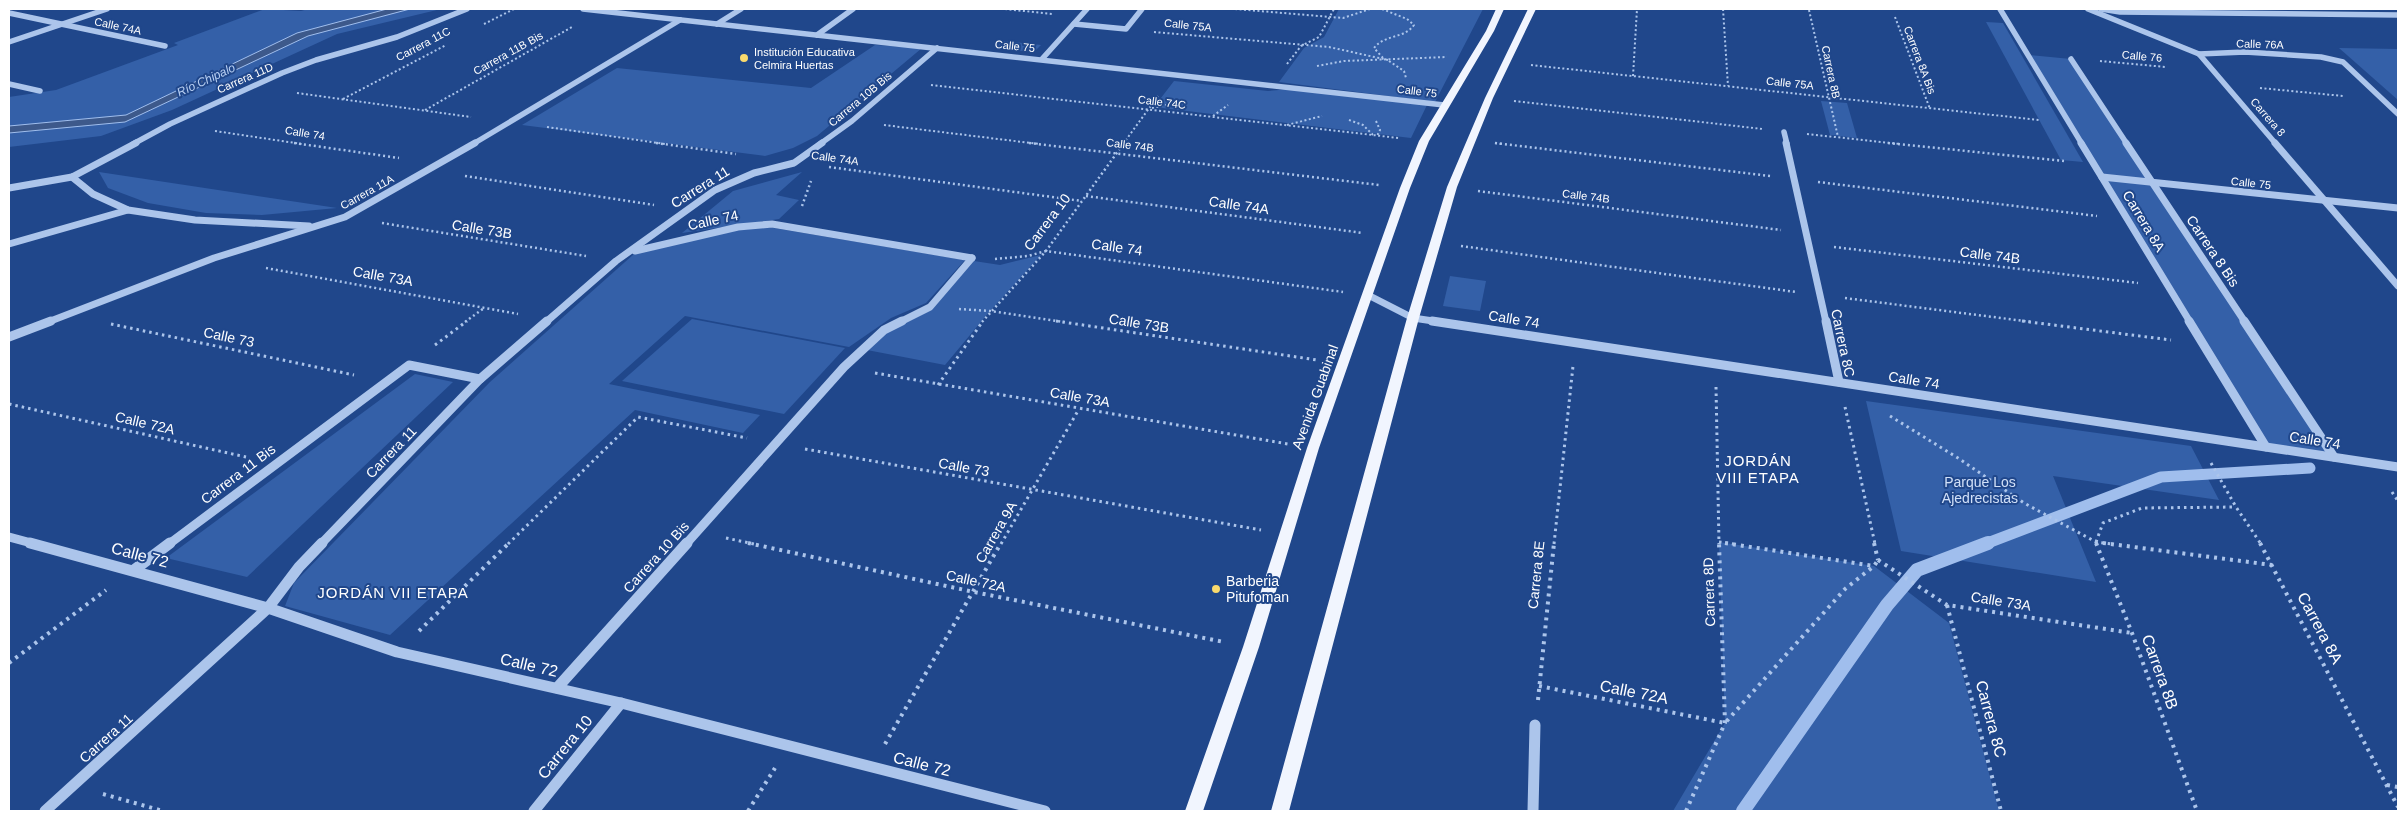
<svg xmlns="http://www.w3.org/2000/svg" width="2407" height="820" font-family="Helvetica,sans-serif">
  <rect width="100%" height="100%" fill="#20478b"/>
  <!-- green -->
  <g fill="#3460a8">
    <polygon points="265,9 301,11 308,9 441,9 337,34 172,110 101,136 9,147 9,97 56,90 178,45 174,43"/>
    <polygon points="1339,9 1483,9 1435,102 1279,82 1304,48 1324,37"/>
    <polygon points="1986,22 2003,23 2083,162 2061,160"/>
    <polygon points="1003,41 1041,45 1034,52 995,48"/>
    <polygon points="875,45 922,48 817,136 793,148 765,156 522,125 617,68 811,88"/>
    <polygon points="2339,48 2398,49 2398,100"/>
    <polygon points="2028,55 2071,59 2334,457 2266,447"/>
    <polygon points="1174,81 1268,91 1290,89 1427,105 1411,138 1154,107"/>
    <polygon points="1821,101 1847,103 1857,138 1830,135"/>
    <polygon points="99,172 337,208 262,215 206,213 148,203 108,188"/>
    <polygon points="802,172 776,195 799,200 779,219 682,233 733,191"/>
    <polygon points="768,227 965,260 926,303 891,318 849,347 685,316 609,384 760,415 743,433 635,410 390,635 285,606 294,583 490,382 634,254 738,230"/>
    <polygon points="1041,255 990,311 945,365 867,350 887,331 935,305 974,261 1000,265"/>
    <polygon points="1450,276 1486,281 1480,311 1443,306"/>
    <polygon points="692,319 845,348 784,414 622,381"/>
    <polygon points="415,374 453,382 247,577 166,558"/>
    <polygon points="1866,401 2191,446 2219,500 2053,476 2096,582 1901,551"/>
    <polygon points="1719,542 1874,566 1949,623 1999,811 1673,811 1725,723"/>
  </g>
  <!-- water -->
  <polygon fill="#3d598b" stroke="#a0beed" points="387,9 410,9 308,36 125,122 9,133 9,126 126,115 297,33"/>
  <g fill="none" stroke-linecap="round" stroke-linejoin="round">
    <!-- stream-far1 -->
    <polyline stroke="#a0beed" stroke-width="11" points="1985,544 2161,477 2310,468"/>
    <!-- stream -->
    <polyline stroke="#a0beed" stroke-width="14" points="1743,811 1887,605 1917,570 1988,543"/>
    <!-- path-far3 -->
    <g stroke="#acc5eb" stroke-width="2" stroke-dasharray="2 2.5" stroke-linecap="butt">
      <polyline points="1005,9 1052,14"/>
      <polyline points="1235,9 1343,18 1370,9"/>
      <path d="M1382,9L1407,19L1414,25C1404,39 1385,34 1374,48L1383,58"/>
      <polyline points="1458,9 1463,9"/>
      <polyline points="1723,9 1728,86"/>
      <polyline points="1809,10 1838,137"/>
      <polyline points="1895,17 1930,109"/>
      <polyline points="484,24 514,9"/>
      <polyline points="1154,32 1329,47 1388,60"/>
      <polyline points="1389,61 1404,71 1406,78"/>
      <polyline points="2100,61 2166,67"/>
      <polyline points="1287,64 1301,46 1319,37 1334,9"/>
      <polyline points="1531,65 2039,120"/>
      <polyline points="1317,66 1344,61 1447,57"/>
      <polyline points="1633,76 1637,9"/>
      <polyline points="931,85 1399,138"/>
      <polyline points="2260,88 2343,96"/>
      <polyline points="297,93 471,117"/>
      <polyline points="343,99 446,45"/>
      <polyline points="1514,101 1763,129"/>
      <polyline points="1152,108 1185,101"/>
      <polyline points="425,110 572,27"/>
      <polyline points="1213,116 1228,105"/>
      <polyline points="1349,120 1363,125 1373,135"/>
      <polyline points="1376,121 1380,130 1377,136"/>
      <polyline points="884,125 1039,144"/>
      <polyline points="1287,125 1322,116"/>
      <polyline points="547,127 665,144"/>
      <polyline points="215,131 302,144"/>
      <polyline points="1807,134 1900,144"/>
      <polyline points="1495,143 1502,144"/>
      <polyline points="1123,144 1158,96"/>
    </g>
    <!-- path-far2 -->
    <g stroke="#acc5eb" stroke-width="2.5" stroke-dasharray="2 3" stroke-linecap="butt">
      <polyline points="294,143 399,158"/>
      <polyline points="656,143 736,154"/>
      <polyline points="1029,143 1379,185"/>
      <polyline points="1495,143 1770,176"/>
      <polyline points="1888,143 2064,161"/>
      <polyline points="829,167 1082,201"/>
      <polyline points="465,176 654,205"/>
      <polyline points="1818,182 2097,216"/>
      <polyline points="1478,191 1781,230"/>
      <polyline points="1086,196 1363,233"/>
      <polyline points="802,206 811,181"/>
      <polyline points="382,223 586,256"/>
      <polyline points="1461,246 1796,292"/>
      <polyline points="1834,247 2138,283"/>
      <polyline points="995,259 1028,256 1046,251 1343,292"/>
      <polyline points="266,268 518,314"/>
      <polyline points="1845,298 2032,322"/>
      <polyline points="959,309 990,311 1064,322"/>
      <polyline points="465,322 484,308"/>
      <polyline points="982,322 1046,251 1124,143"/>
    </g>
    <!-- path-far1 -->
    <g stroke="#acc5eb" stroke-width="3" stroke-dasharray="2.5 4" stroke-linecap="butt">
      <polyline points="1056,321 1317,360"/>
      <polyline points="2022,321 2171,340"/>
      <polyline points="111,324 354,375"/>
      <polyline points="435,345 467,321"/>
      <polyline points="875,373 1288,444"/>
      <polyline points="938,385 983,321"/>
      <polyline points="1716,387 1719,544"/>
      <polyline points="9,404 246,457"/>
      <polyline points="1845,407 1875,544"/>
      <polyline points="1890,416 1958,458 2024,503 2096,542 2112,544"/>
      <polyline points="805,449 1261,530"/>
      <polyline points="2211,463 2236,507 2261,544"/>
      <polyline points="2392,492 2398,501"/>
      <polyline points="726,538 754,544"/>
      <polyline points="1719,542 1733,544"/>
      <polyline points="2096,542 2097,544"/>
      <polyline points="2096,542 2103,523 2142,508 2236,507"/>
      <polyline points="508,544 638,417 747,438"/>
      <polyline points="1001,544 1079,409"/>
      <polyline points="1554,544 1573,366"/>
    </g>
    <!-- path -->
    <g stroke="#acc5eb" stroke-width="4" stroke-dasharray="3 5" stroke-linecap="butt">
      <polyline points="748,543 974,592 1224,642"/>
      <polyline points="1725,543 1874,566"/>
      <polyline points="1874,543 1878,560"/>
      <polyline points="2096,543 2132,633 2197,811"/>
      <polyline points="2103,543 2272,565"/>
      <polyline points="2260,543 2398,807"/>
      <polyline points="1878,560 1947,605 2132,633"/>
      <polyline points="1947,605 2001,811"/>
      <polyline points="419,631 509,543"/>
      <polyline points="9,663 106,590"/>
      <polyline points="1539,686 1725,723 1845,589 1874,566 1878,560"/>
      <polyline points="1538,700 1554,543"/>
      <polyline points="885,744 1001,543"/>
      <polyline points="2387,785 2398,787"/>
      <polyline points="103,794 163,811"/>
      <polyline points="748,811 775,768"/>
      <polyline points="1686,811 1725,723 1719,543"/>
    </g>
    <!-- minor-far3 -->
    <g stroke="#acc5eb" stroke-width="5.5">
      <polyline points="583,9 1444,105"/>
      <polyline points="2000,9 2082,144"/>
      <polyline points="2088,9 2199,54 2276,144"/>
      <polyline points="2101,9 2120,12 2398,15"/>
      <polyline points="9,13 165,46"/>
      <polyline points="717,24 741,9"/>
      <polyline points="1074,24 1126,29 1142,9"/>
      <polyline points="817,35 853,9"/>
      <polyline points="9,42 107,9"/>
      <polyline points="2199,54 2245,52 2321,57 2343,62 2398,114"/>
      <polyline points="1042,59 1087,9"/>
      <polyline points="2071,59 2127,144"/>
      <polyline points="9,84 40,91"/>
      <polyline points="1784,132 1787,144"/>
      <polyline points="133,144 170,124 282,73 316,60 397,37 467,9"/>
      <polyline points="473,144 680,20"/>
      <polyline points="820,144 852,121 937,48"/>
    </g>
    <!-- minor-far2 -->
    <g stroke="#acc5eb" stroke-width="7">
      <polyline points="1786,143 1826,322"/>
      <polyline points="2081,143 2190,322"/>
      <polyline points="2126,143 2245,322"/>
      <polyline points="2275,143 2398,286"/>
      <polyline points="72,177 93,194 128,210 195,220 309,226"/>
      <polyline points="2102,177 2398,208"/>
      <polyline points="9,188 72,177 136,143"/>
      <polyline points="9,244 128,210"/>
      <polyline points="635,251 738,227 772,224 972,258"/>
      <polyline points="1368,295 1413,318 1440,322"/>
      <polyline points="48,322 214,258 345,217 475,143"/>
      <polyline points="546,322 616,261 715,190 754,173 794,163 822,143"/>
      <polyline points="900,322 930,307 972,258"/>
    </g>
    <!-- minor-far1 -->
    <g stroke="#acc5eb" stroke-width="9">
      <polyline points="1432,321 2398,467"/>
      <polyline points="1826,321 1839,382"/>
      <polyline points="2189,321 2266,447"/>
      <polyline points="2244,321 2334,457"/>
      <polyline points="9,337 51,321"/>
      <polyline points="9,537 35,544"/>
      <polyline points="169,544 409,365 480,379"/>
      <polyline points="321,544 480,379 547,321"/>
      <polyline points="686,544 844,367 884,330 902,321"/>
    </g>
    <!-- minor -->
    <g stroke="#acc5eb" stroke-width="11">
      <polyline points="30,543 268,608 397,652 621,703 1045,811"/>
      <polyline points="134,570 170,543"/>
      <polyline points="557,688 687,543"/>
      <polyline points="45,811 268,608 299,567 322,543"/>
      <polyline points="534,811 621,703"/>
      <polyline points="1533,811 1535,725"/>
    </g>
    <!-- major -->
    <g fill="#f1f5fe" fill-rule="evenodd">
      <polygon points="1496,9 1504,9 1494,31 1429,141 1410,188 1319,448 1259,647 1203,811 1185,811 1243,647 1307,448 1400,188 1419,141 1486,31"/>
      <polygon points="1528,9 1536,9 1493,98 1457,187 1419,318 1289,811 1271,811 1407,318 1447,187 1485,98"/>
    </g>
  </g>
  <!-- markers -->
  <g fill="#f9da6d" stroke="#20478b" stroke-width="2">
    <circle cx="744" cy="58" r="5"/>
    <circle cx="1216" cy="589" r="5"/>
  </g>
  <g text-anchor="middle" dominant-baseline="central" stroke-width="4" stroke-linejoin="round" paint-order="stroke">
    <!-- far-street labels -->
    <g font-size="11" fill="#fff" stroke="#20478b">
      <text transform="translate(1188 25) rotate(6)">Calle 75A</text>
      <text transform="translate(118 26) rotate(12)">Calle 74A</text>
      <text transform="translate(423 44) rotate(-28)">Carrera 11C</text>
      <text transform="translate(2260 44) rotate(2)">Calle 76A</text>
      <text transform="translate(1015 46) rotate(6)">Calle 75</text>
      <text transform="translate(508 53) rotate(-29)">Carrera 11B Bis</text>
      <text transform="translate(2142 56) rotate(5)">Calle 76</text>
      <text transform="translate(1920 60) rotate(69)">Carrera 8A Bis</text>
      <text transform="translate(1831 72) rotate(78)">Carrera 8B</text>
      <text transform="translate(245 78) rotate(-24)">Carrera 11D</text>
      <text transform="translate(1790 83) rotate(6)">Calle 75A</text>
      <text transform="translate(1417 91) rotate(7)">Calle 75</text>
      <text transform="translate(860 99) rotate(-40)">Carrera 10B Bis</text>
      <text transform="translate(1162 102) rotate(7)">Calle 74C</text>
      <text transform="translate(2268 117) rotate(49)">Carrera 8</text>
      <text transform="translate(305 133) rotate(9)">Calle 74</text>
      <text transform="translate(1130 145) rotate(7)">Calle 74B</text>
      <text transform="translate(835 158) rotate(8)">Calle 74A</text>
      <text transform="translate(2251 183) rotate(6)">Calle 75</text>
      <text transform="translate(367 192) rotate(-29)">Carrera 11A</text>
      <text transform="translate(1586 196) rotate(7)">Calle 74B</text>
    </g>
    <!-- far-poi labels -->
    <g font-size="11" fill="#fff" stroke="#20478b" text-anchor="start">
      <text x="754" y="52">Institución Educativa<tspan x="754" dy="13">Celmira Huertas</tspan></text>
    </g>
    <!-- far-water labels -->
    <g font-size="12" font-style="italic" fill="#b8cff2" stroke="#20478b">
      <text transform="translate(206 80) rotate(-25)">Río Chipalo</text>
    </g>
    <!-- street labels -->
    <g font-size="14" fill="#fff" stroke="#20478b">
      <text transform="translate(700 187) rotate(-32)">Carrera 11</text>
      <text transform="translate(1239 205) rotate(8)">Calle 74A</text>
      <text transform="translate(713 220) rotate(-12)">Calle 74</text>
      <text transform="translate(2144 221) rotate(59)">Carrera 8A</text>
      <text transform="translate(1047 222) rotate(-53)">Carrera 10</text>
      <text transform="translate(482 229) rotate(9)">Calle 73B</text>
      <text transform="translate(1117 247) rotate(8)">Calle 74</text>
      <text transform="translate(2213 251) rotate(56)">Carrera 8 Bis</text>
      <text transform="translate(1990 255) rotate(7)">Calle 74B</text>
      <text transform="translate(383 276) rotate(10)">Calle 73A</text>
      <text transform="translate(1514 319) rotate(9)">Calle 74</text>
      <text transform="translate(1139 323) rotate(9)">Calle 73B</text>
      <text transform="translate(229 337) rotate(12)">Calle 73</text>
      <text transform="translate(1843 343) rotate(78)">Carrera 8C</text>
      <text transform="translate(1914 380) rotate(9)">Calle 74</text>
      <text transform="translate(1080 397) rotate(10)">Calle 73A</text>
      <text transform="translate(1315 397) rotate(-70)">Avenida Guabinal</text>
      <text transform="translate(145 423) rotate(13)">Calle 72A</text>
      <text transform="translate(2315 440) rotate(9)">Calle 74</text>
      <text transform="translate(391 452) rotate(-46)">Carrera 11</text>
      <text transform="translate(964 467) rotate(10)">Calle 73</text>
      <text transform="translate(238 474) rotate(-37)">Carrera 11 Bis</text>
      <text transform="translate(996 532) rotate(-60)">Carrera 9A</text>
      <text transform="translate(656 557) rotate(-48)">Carrera 10 Bis</text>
      <text transform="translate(1536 575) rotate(-84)">Carrera 8E</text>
      <text transform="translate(976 581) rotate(12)">Calle 72A</text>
      <text transform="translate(1709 592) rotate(-92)">Carrera 8D</text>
      <text transform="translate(2001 601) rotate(9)">Calle 73A</text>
      <text transform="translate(106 738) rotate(-42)">Carrera 11</text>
    </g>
    <!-- park labels -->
    <g font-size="14" fill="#d1e0f8" stroke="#20478b">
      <text x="1980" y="482">Parque Los<tspan x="1980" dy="16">Ajedrecistas</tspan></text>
    </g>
    <!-- poi labels -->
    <g font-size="14" fill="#fff" stroke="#20478b" text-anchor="start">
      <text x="1226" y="581">Barberia<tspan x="1226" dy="16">Pitufoman</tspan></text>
    </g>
    <!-- neighbourhood labels -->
    <g font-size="15" letter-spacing="1" fill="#fff" stroke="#20478b">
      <text x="1758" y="460">JORDÁN<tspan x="1758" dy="17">VIII ETAPA</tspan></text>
      <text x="393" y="592">JORDÁN VII ETAPA</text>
    </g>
    <!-- near-street labels -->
    <g font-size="16" fill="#fff" stroke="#20478b">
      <text transform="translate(140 555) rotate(15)">Calle 72</text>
      <text transform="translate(2320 628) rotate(62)">Carrera 8A</text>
      <text transform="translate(529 665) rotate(13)">Calle 72</text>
      <text transform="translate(2160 672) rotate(70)">Carrera 8B</text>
      <text transform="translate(1634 692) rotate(11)">Calle 72A</text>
      <text transform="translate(1991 719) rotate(75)">Carrera 8C</text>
      <text transform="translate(565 747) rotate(-51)">Carrera 10</text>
      <text transform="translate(922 764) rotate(14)">Calle 72</text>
    </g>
  </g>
  <!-- border -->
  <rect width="2407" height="820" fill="none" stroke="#ffffff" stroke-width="20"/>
</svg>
